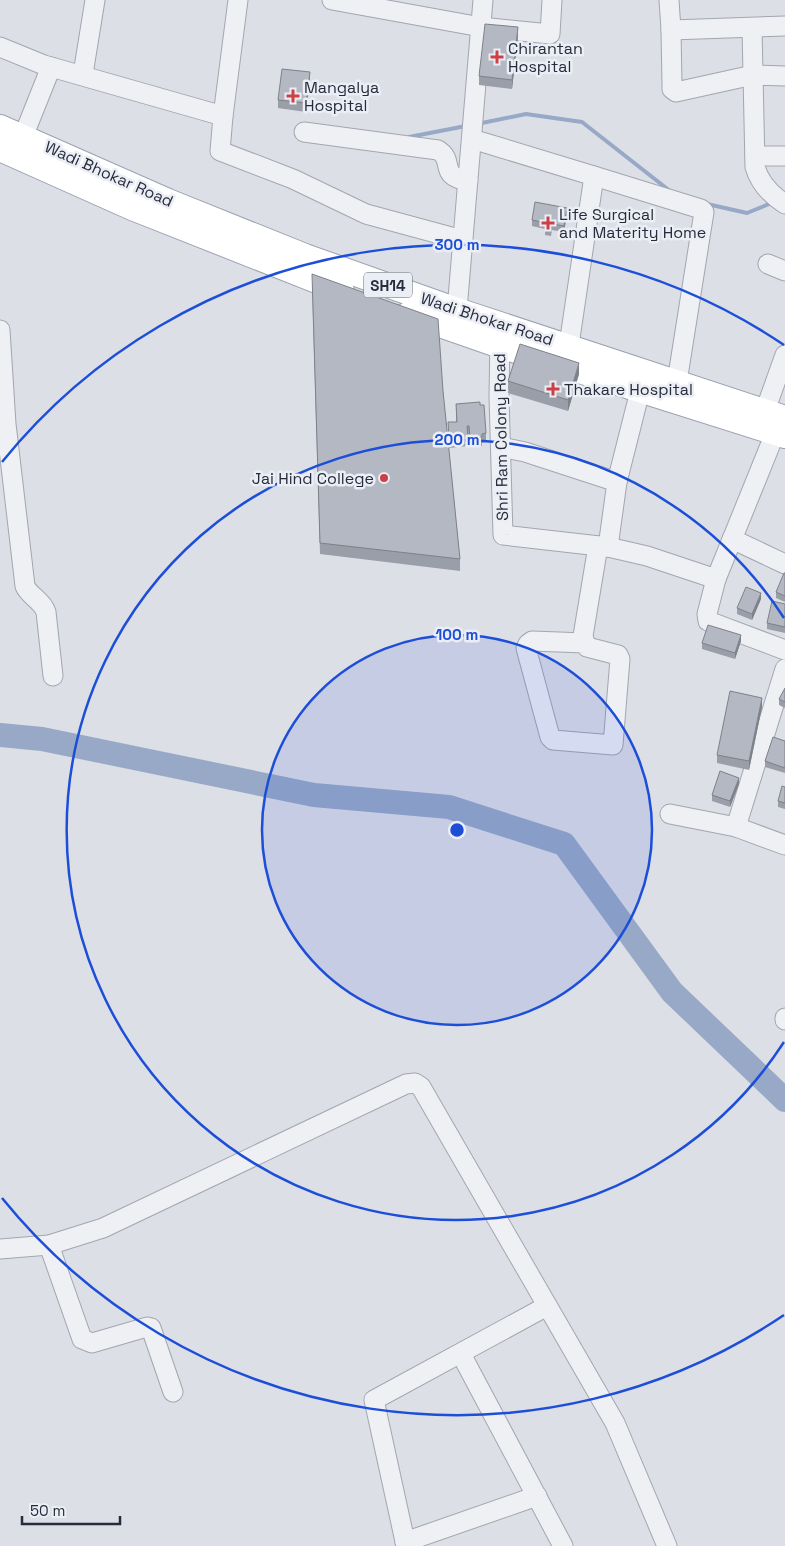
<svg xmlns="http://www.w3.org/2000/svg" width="785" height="1546" font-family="'Space Grotesk',sans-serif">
  <rect width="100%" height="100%" fill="#dcdfe6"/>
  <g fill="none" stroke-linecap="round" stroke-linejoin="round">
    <!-- stream -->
    <g stroke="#97a9c6" stroke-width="4">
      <polyline points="477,124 526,114 582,122 670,191"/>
      <polyline points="409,137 466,126"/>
      <polyline points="707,204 747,213 774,202"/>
    </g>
    <!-- river -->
    <polyline stroke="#97a9c6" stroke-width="24" points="0,735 42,739 314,795 449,807 564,844 672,992 785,1100"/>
    <!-- minor casing -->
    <g stroke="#a2a6b0" stroke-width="21">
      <g id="minor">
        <polyline points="332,0 481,27 550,34 552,0"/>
        <polyline points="669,0 671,30 785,26"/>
        <polyline points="671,30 672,85 672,89 676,92 753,75 752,28"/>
        <polyline points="0,47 44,65 223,116 238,0"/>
        <polyline points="83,74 95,0"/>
        <path d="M785,76L753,75L755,167C760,184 771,195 785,204"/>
        <polyline points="223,116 220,151 293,179 366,214 462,240"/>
        <path d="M304,132L438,150C456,161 437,176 468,181"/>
        <polyline points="23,137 51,67"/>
        <polyline points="472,139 594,176 569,345"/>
        <polyline points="755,156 785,156"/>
        <polyline points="594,176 701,209 704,212 677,382"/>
        <polyline points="768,264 785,271"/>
        <polyline points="457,310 483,0"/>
        <path d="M0,330L6,424L25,586C29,596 42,600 46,612L53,676"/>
        <polyline points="500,333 499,397 503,535 608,547 617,482 643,379"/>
        <polyline points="765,411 785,355"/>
        <polyline points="501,447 525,452 617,482"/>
        <polyline points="732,539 785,564"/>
        <polyline points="608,547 647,556 716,579 780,421"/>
        <polyline points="716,579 707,614 708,621 785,650"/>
        <polygon points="532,641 585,643 587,647 618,655 620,659 613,745 553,740 550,737 526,648 528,644"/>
        <polyline points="585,643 583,636 598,546"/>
        <polyline points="670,814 736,827 785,845"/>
        <polyline points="736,827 785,669"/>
        <polyline points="785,1018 785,1020"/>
        <polyline points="49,1245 82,1339 92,1343 147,1327 151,1328 173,1392"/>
        <polyline points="0,1249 49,1245 103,1228 406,1084 415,1083 421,1087 615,1423 667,1546"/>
        <polyline points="461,1354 563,1546"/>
        <polyline points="405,1542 537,1496"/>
        <polyline points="406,1546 374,1400 547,1306"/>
      </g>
    </g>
    <!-- major casing -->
    <g stroke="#9ba2b1" stroke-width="26">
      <g id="major">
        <polyline points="0,127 168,201 305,256 457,310 785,418"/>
        <polyline points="0,149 132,208 342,291"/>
        <polyline points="408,314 500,346 785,436"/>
      </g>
    </g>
    <!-- minor -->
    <use href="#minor" stroke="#eef0f4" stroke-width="19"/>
    <!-- major -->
    <use href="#major" stroke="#fff" stroke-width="24"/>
  </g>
  <!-- wall -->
  <g fill="#9a9ea8">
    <polygon points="518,36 512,89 479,85 479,76"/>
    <polygon points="310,81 306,112 278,108 278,100"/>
    <polygon points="567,214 564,232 552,230 551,236 545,235 545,229 532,226 532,220"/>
    <polygon points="312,285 443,391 460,559 460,571 320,554"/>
    <polygon points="579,374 568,411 508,393 508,381"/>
    <polygon points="456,404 486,433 486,442 482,443 482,446 470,446 469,435 468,435 468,446 449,448 448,422 456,422"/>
    <polygon points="785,573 785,602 776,598 776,592"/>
    <polygon points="761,599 752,620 737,614 737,608"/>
    <polygon points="785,604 785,633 767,629 767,623"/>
    <polygon points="741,641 735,659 702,649 702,643"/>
    <polygon points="785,688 785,708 779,705 779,699"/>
    <polygon points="762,707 749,770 717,763 717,755"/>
    <polygon points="785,741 785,773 765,767 765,761"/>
    <polygon points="739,784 730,807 712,801 712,795"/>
    <polygon points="785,787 785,809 778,807 778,801"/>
  </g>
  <!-- shaded-wall -->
  <g fill="#7d8188">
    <polygon points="518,27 518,36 512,89 512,80"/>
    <polygon points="310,72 310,81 306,112 306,103"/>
    <polygon points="567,208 567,214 564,232 564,226"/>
    <polygon points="579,363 579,374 568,411 568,400"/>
    <polygon points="761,593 761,599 752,620 752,614"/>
    <polygon points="741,635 741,641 735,659 735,653"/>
    <polygon points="762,698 762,707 749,770 749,761"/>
    <polygon points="739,778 739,784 730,807 730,801"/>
  </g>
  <!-- building -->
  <g fill="#b3b8c3" stroke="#7d8188">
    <polygon points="485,24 518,27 512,80 479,76"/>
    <polygon points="282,69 310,72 306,103 278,100"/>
    <polygon points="535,202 567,208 564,226 552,224 551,230 545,229 547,223 532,220"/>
    <polygon points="312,274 438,319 443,391 460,559 320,543"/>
    <polygon points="520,344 579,363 568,400 508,381"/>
    <polygon points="480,402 480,405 484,405 486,433 482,434 482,437 470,437 469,426 467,426 468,438 449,439 448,422 457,422 456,404"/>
    <polygon points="784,573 785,573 785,596 776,592"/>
    <polygon points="746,587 761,593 752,614 737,608"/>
    <polygon points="772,601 785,604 785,627 767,623"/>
    <polygon points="708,625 741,635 735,653 702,643"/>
    <polygon points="785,688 785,702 779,699"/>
    <polygon points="730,691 762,698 749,761 717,755"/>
    <polygon points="773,737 785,741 785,768 765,761"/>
    <polygon points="720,771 739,778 730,801 712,795"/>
    <polygon points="782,786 785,787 785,803 778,801"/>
  </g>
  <!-- distance rings -->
  <circle cx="457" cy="830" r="195" fill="#1d4ed8" fill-opacity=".12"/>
  <g fill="none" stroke="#1d4ed8" stroke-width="2.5">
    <circle cx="457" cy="830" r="195"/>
    <path d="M784 1042A390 390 0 1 1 784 618"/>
    <path d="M784 1315A585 585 0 0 1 2 1198M2 462A585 585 0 0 1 784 345"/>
  </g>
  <!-- markers -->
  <g fill="#cc4047" stroke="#ebeef4" stroke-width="2">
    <path d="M494.5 49.5h5v5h5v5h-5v5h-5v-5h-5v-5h5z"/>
    <path d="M290.5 88.5h5v5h5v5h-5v5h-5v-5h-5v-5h5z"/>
    <path d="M545.5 215.5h5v5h5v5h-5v5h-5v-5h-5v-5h5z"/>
    <path d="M550.5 381.5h5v5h5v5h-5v5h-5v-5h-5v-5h5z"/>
    <circle cx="384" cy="478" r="5"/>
  </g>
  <g text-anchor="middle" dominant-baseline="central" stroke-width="5" stroke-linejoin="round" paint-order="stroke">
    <!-- shield labels -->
    <rect fill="#ebeef4" stroke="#616673" stroke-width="1" x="364" y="272.5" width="48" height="25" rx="4"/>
    <g font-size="15" font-weight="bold" fill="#262c3c">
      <text x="388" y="285">SH14</text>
    </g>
    <!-- poi labels -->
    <g font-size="16" fill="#262c3c" stroke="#ebeef4" text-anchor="start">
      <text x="508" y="48">Chirantan<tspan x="508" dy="18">Hospital</tspan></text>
      <text x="304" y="87">Mangalya<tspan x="304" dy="18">Hospital</tspan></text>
      <text x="559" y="214">Life Surgical<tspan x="559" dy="18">and Materity Home</tspan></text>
      <text x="564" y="389">Thakare Hospital</text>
      <text x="374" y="478" text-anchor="end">Jai Hind College</text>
    </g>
    <!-- street labels -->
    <g font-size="16" fill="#262c3c" stroke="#ebeef4">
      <text transform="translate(109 174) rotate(24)">Wadi Bhokar Road</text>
      <text transform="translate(487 319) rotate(18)">Wadi Bhokar Road</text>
      <text transform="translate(501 437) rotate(-91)">Shri Ram Colony Road</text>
    </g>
  </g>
  <circle cx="457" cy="830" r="8" fill="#1d4ed8" stroke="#ebeef4" stroke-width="2.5"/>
  <g font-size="15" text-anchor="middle" font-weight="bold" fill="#1d4ed8" stroke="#ebeef4" stroke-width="5" stroke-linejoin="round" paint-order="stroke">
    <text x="457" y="250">300 m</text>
    <text x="457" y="445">200 m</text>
    <text x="457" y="640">100 m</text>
  </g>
  <!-- scale -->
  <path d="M22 1516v8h98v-8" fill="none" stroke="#262c3c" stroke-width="2.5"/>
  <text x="30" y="1516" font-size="15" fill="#262c3c" stroke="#ebeef4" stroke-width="4" paint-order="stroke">50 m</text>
</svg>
